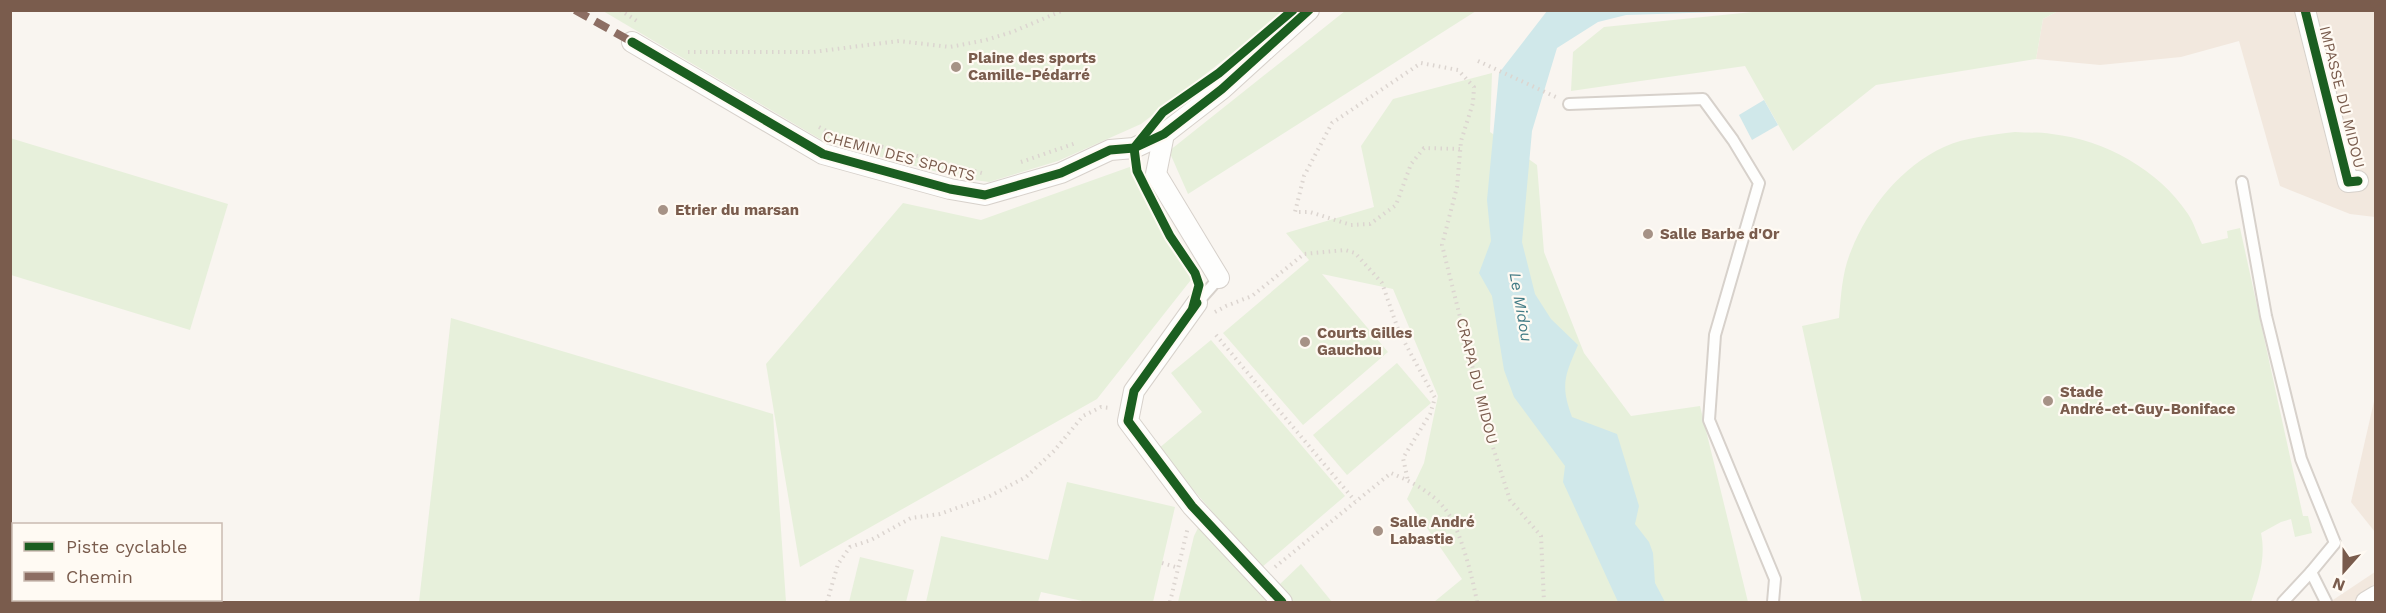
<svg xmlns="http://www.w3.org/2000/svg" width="2386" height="613" font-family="'Work Sans',sans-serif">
  <rect width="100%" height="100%" fill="#f9f5f0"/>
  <!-- residential -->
  <g fill="#f2e8de">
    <polygon points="2058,11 2375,11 2375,217 2350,214 2280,186 2239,41 2181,57 2100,65 2036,59 2043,19"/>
    <polygon points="2375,397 2375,532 2351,502"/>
    <polygon points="2375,572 2375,602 2330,602"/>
  </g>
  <!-- green -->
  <g fill="#e7f0db">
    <polygon points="1772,10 2058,11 2043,19 2036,59 1876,85 1793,151 1745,66 1571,91 1573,52 1604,27"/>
    <polygon points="603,11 1287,11 1141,124 1058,161 989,182 960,178 825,142"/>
    <polygon points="1345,11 1476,11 1188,194 1169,151"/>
    <polygon points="1492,73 1490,132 1537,165 1544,252 1584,353 1631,416 1700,406 1748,602 1434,602 1462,579 1407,499 1424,463 1438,396 1393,289 1322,274 1388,352 1303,425 1223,333 1309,260 1286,233 1374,207 1361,146 1393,99"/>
    <path d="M2015,132C2027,133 2040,132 2052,134C2105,140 2159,170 2188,214C2194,223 2197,234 2202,244L2228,238L2227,231L2240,228L2303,516H2308L2312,533L2295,537L2291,519L2281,522L2261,533C2266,557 2259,579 2251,602H1862L1802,326L1839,318C1841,296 1842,272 1851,251C1868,208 1902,166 1944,147C1966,137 1991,135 2015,132Z"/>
    <polygon points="10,138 228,204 190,330 11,275"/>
    <polygon points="1138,164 1194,276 1097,399 800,567 766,364 903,203 981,220"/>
    <polygon points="451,318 773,414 786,602 419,602"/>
    <polygon points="1211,340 1345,496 1261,568 1158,449 1202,412 1171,373"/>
    <polygon points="1397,363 1431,403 1347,475 1313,435"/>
    <polygon points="1067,482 1175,507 1153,602 1087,602 1041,592 1038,602 926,602 941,536 1048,560"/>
    <polygon points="1198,528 1205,528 1268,602 1178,602 1194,536"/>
    <polygon points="860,557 914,570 906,602 849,602"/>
    <polygon points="1301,564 1332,602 1291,602 1278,586"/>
  </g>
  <!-- water -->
  <g fill="#d0e8ea">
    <path d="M1547,11H1752L1626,15L1598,22L1557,48L1532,131L1522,242L1535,294L1551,319L1578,345C1565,375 1560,385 1572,417L1617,434L1639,506L1635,524L1649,542L1653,553L1655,583L1665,602H1618L1563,482L1565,466L1514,397L1504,370L1492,296L1479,273L1491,241L1487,200L1499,73Z"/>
    <polygon points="1764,100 1778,125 1752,140 1739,115"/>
  </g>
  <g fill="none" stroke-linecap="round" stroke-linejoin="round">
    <!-- lane casing -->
    <g stroke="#d7d1cb" stroke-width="14">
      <g id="lane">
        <polyline points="1569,104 1703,99 1733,140 1759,183 1715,335 1709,420 1775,579 1773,602"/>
        <polyline points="2242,182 2266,316 2301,459 2335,543 2311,572 2326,602"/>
        <polyline points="1197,303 1219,278"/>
        <polyline points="2283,602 2311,572"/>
      </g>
    </g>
    <!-- street casing -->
    <g stroke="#d7d1cb" stroke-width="22">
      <g id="street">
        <polyline points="2305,10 2348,182 2358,181"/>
        <polyline points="632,42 823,154 950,189 985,195 1061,173 1110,150 1134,148 1164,134 1222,89 1309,10"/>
        <polyline points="1164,134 1156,174 1219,278"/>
        <polyline points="1197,303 1134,391 1128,421 1192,506 1282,602"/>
        <polyline points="2366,602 2376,596"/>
      </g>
    </g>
    <!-- path -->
    <g stroke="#dcd5d0" stroke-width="4" stroke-dasharray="1.5 4.5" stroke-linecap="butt">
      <polyline points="620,10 640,23"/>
      <polyline points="688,52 813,52 899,41 950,47 986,40 1012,32 1064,10"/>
      <polyline points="1478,61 1558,98"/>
      <polyline points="819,127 830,133 982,173"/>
      <polyline points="1460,149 1424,148 1411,164 1396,205 1370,224 1351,225 1310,212 1295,212 1304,176 1332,123 1421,63 1458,70 1474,87 1473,103 1461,141 1457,187 1442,245 1491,441 1510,500 1541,536 1544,602"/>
      <polyline points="1021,162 1076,143"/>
      <polyline points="1215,312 1226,306 1252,296 1304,254 1345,250 1355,253 1382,283 1399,332 1435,398 1430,414 1403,458 1408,481"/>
      <polyline points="1216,335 1355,501"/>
      <polyline points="1162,563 1179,568"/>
      <path d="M1275,567L1391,473C1410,481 1432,492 1445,509C1460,527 1473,579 1477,602"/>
      <polyline points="827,602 838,564 850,547 871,540 911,518 940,514 988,497 1026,477 1054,451 1083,416 1101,407 1111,408"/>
      <polyline points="1170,602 1188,527"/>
    </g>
    <!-- lane -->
    <use href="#lane" stroke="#fefefd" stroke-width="10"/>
    <!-- street -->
    <use href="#street" stroke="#fefefd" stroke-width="20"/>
    <!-- quiet -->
    <polyline stroke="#8d6e63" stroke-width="8" stroke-dasharray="15 8" stroke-linecap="butt" points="575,10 632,42"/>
    <!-- cycleway casing -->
    <g stroke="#fffaf3" stroke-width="13">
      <g id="cycleway">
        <polyline points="2305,10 2348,182 2358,181"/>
        <polyline points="632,42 823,154 950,189 985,195 1061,173 1110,150 1134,148 1164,134 1222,89 1309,10"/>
        <polyline points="1197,303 1134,391 1128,421 1192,506 1282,602"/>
        <polyline points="1193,307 1199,285 1195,273 1170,236 1146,189 1137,171 1134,148 1163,112 1219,73 1293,10"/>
      </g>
    </g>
    <!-- cycleway -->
    <use href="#cycleway" stroke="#1b5e20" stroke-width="9"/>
  </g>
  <!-- markers -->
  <g fill="#a69286" stroke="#fffaf3" stroke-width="2">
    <circle cx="956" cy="67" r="6"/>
    <circle cx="663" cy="210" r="6"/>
    <circle cx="1648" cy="234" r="6"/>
    <circle cx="1305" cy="342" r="6"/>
    <circle cx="2048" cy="401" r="6"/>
    <circle cx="1378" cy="531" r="6"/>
  </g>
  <g text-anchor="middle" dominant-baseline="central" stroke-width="4.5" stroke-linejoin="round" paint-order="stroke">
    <!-- poi labels -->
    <g font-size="15" font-weight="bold" fill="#7a5c4d" stroke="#fffaf3" text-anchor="start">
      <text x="968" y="58">Plaine des sports<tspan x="968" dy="17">Camille-Pédarré</tspan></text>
      <text x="675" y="210">Etrier du marsan</text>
      <text x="1660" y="234">Salle Barbe d'Or</text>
      <text x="1317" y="333">Courts Gilles<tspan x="1317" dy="17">Gauchou</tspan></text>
      <text x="2060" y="392">Stade<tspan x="2060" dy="17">André-et-Guy-Boniface</tspan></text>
      <text x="1390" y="522">Salle André<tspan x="1390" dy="17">Labastie</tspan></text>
    </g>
    <!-- street labels -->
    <g font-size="15" fill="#7a5c4d" stroke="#fffaf3">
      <text transform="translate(2342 97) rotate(76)">IMPASSE DU MIDOU</text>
      <text transform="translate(899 156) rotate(15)">CHEMIN DES SPORTS</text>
      <text transform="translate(1477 381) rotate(76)">CRAPA DU MIDOU</text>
    </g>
    <!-- water labels -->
    <g font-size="16" font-style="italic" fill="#437c86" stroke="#fffaf3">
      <text transform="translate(1521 307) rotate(80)">Le Midou</text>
    </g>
  </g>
  <!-- border -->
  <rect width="2386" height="613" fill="none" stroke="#7a5c4d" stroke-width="24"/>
  <!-- legend -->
  <rect x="12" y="523" width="210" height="78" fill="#fffaf3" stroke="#cabbb1" stroke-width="1.5"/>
  <rect x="24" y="542" width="30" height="9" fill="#1b5e20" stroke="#cabbb1" stroke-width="1.5"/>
  <text x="66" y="553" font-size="18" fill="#7a5c4d">Piste cyclable</text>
  <rect x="24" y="572" width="30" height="9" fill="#8d6e63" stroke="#cabbb1" stroke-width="1.5"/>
  <text x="66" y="583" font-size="18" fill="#7a5c4d">Chemin</text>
  <!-- north arrow -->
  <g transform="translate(2344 571) rotate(201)" stroke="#fffaf3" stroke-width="4.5" paint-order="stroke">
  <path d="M0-4.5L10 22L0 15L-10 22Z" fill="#7a5c4d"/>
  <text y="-9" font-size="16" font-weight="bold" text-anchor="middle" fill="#7a5c4d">N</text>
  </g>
</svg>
